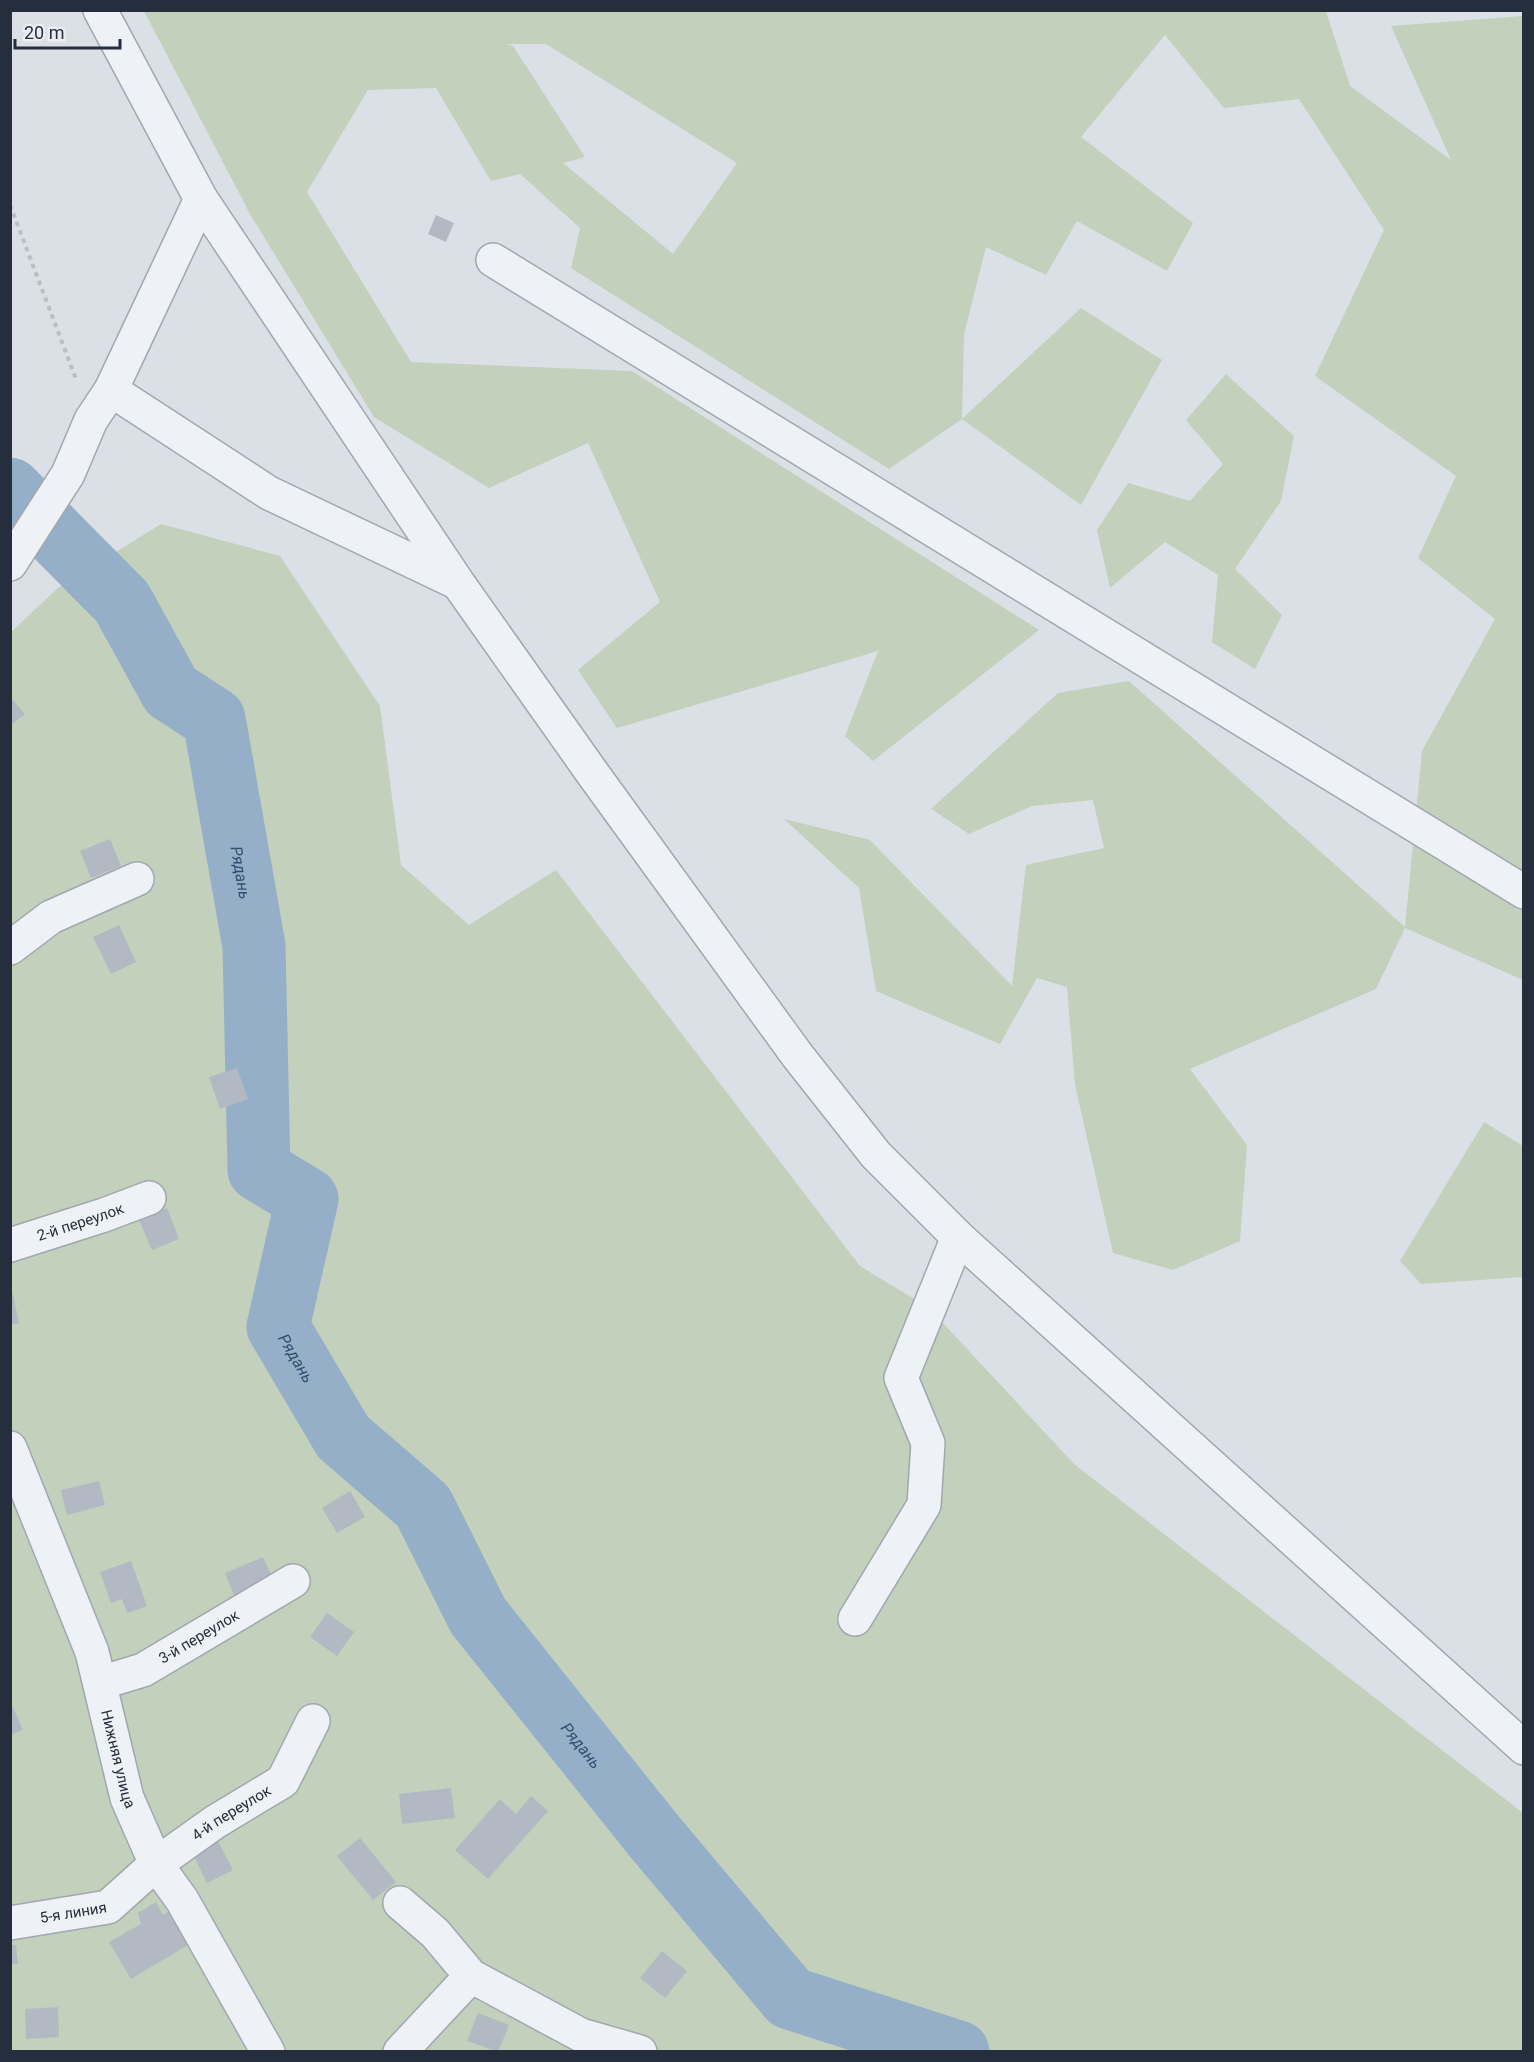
<svg xmlns="http://www.w3.org/2000/svg" width="1534" height="2062" font-family="Roboto,sans-serif">
  <rect width="100%" height="100%" fill="#dbe0e6"/>
  <!-- green -->
  <g fill="#c2d0bc" fill-rule="evenodd">
    <path d="M144,11H1326L1350,86L1451,160L1391,26L1523,16V980L1405,928L1376,989L1190,1069L1247,1145L1240,1241L1173,1270L1113,1253L1075,1085L1067,987L1037,978L1000,1044L876,991L859,888L784,819L870,840L1012,986L1026,865L1104,848L1093,800L1032,806L969,834L931,809L1058,693L1129,681L1405,927L1422,751L1495,619L1418,558L1456,476L1315,376L1384,230L1299,99L1224,108L1165,35L1081,137L1193,223L1167,271L1077,221L1046,275L986,247L964,334L962,419L1081,308L1162,360L1081,505L962,419L889,469L571,268L580,228L520,174L491,181L436,88L368,90L307,192L411,362L632,371L1039,630L873,761L845,736L878,651L617,728L578,670L660,602L588,443L489,488L374,417L250,214ZM506,44H546L737,163L673,254L563,163L585,157L513,46Z"/>
    <polygon points="1226,374 1294,436 1281,501 1235,569 1282,615 1255,669 1212,642 1218,575 1165,542 1110,588 1097,530 1128,483 1190,501 1223,464 1186,420"/>
    <polygon points="161,524 280,556 380,706 401,865 469,925 556,870 860,1266 929,1308 1074,1464 1523,1813 1523,2051 11,2052 11,632 58,588"/>
    <polygon points="1484,1122 1523,1146 1523,1277 1421,1284 1400,1261"/>
  </g>
  <g fill="none" stroke-linecap="round" stroke-linejoin="round">
    <!-- river -->
    <path stroke="#95afc8" stroke-width="63" id="s1" d="M10,489L122,602L171,691L214,719L254,946L259,1170L307,1199L278,1327L343,1437L423,1506L478,1616L654,1836L790,1998L958,2052"/>
  </g>
  <!-- building -->
  <g fill="#b3b9c3">
    <polygon points="436,215 454,223 446,242 428,234"/>
    <polygon points="10,697 25,714 10,726"/>
    <polygon points="110,839 121,866 91,878 80,851"/>
    <polygon points="119,925 136,962 111,974 93,937"/>
    <polygon points="237,1068 248,1099 220,1109 209,1077"/>
    <polygon points="167,1208 179,1239 152,1250 139,1220"/>
    <polygon points="13,1294 19,1323 10,1325 10,1295"/>
    <polygon points="99,1481 105,1505 67,1515 61,1490"/>
    <polygon points="350,1491 365,1517 337,1533 322,1508"/>
    <polygon points="263,1557 275,1584 236,1601 225,1573"/>
    <polygon points="131,1561 147,1606 127,1613 122,1599 111,1603 100,1572"/>
    <polygon points="327,1613 354,1632 337,1656 310,1637"/>
    <polygon points="10,1701 23,1730 10,1735"/>
    <polygon points="451,1788 455,1818 402,1824 399,1794"/>
    <polygon points="531,1796 548,1811 488,1879 455,1850 500,1799 516,1814"/>
    <polygon points="360,1838 396,1882 373,1900 337,1856"/>
    <polygon points="218,1841 233,1870 207,1883 193,1854"/>
    <polygon points="156,1902 163,1915 174,1909 193,1942 131,1979 109,1942 141,1924 138,1913"/>
    <polygon points="10,1945 16,1945 18,1964 10,1964"/>
    <polygon points="662,1951 687,1971 665,1998 640,1978"/>
    <polygon points="58,2007 59,2037 26,2039 25,2009"/>
    <polygon points="478,2013 509,2025 498,2052 467,2041"/>
  </g>
  <g fill="none" stroke-linecap="round" stroke-linejoin="round">
    <!-- minor casing -->
    <g stroke="#a1a7b0" stroke-width="36">
      <g id="minor">
        <polyline points="100,10 201,199 458,583 593,774 797,1055 876,1155 958,1237 1524,1748"/>
        <polyline points="493,260 1524,892"/>
        <polyline points="111,390 269,493 456,582"/>
        <polyline points="10,564 68,474 91,420 111,390 201,199"/>
        <polyline points="10,948 51,917 137,879"/>
        <path id="s2" d="M10,1245L104,1215L149,1198"/>
        <path id="s3" d="M10,1448L92,1652L127,1798L156,1864L182,1900L268,2052"/>
        <polyline points="855,1619 924,1505 928,1443 901,1378 958,1237"/>
        <path id="s4" d="M100,1683L143,1670L293,1581"/>
        <polyline points="400,1903 435,1933 471,1976 581,2035 640,2052"/>
        <path id="s5" d="M10,1923L108,1907L156,1864L215,1822L283,1781L313,1721"/>
        <polyline points="400,2052 471,1976"/>
      </g>
    </g>
    <!-- path -->
    <polyline stroke="#babec5" stroke-width="4" stroke-dasharray="4.5 4.5" stroke-linecap="butt" points="10,205 76,379"/>
    <!-- minor -->
    <use href="#minor" stroke="#eef1f5" stroke-width="33"/>
  </g>
  <g text-anchor="middle" dominant-baseline="central" stroke-width="5" stroke-linejoin="round" paint-order="stroke">
    <!-- street labels -->
    <g font-size="15" fill="#252e3c" stroke="#ebeff4">
      <text stroke="none"><textPath href="#s2" startOffset="74">2-й переулок</textPath></text>
      <text stroke="none"><textPath href="#s4" startOffset="110">3-й переулок</textPath></text>
      <text stroke="none"><textPath href="#s3" startOffset="330">Нижняя улица</textPath></text>
      <text stroke="none"><textPath href="#s5" startOffset="255">4-й переулок</textPath></text>
      <text stroke="none"><textPath href="#s5" startOffset="64">5-я линия</textPath></text>
    </g>
    <!-- water labels -->
    <g font-size="16" font-style="italic" fill="#2f4f71" stroke="#ebeff4">
      <text stroke="none"><textPath href="#s1" startOffset="468">Рядань</textPath></text>
      <text stroke="none"><textPath href="#s1" startOffset="990">Рядань</textPath></text>
      <text stroke="none"><textPath href="#s1" startOffset="1476">Рядань</textPath></text>
    </g>
  </g>
  <!-- border -->
  <rect width="1534" height="2062" fill="none" stroke="#252e3c" stroke-width="24"/>
  <!-- scale -->
  <path d="M15 39v9h105v-9" fill="none" stroke="#252e3c" stroke-width="3"/>
  <text x="24" y="39" font-size="18" fill="#252e3c" stroke="#ebeff4" stroke-width="4.5" paint-order="stroke">20 m</text>
</svg>
